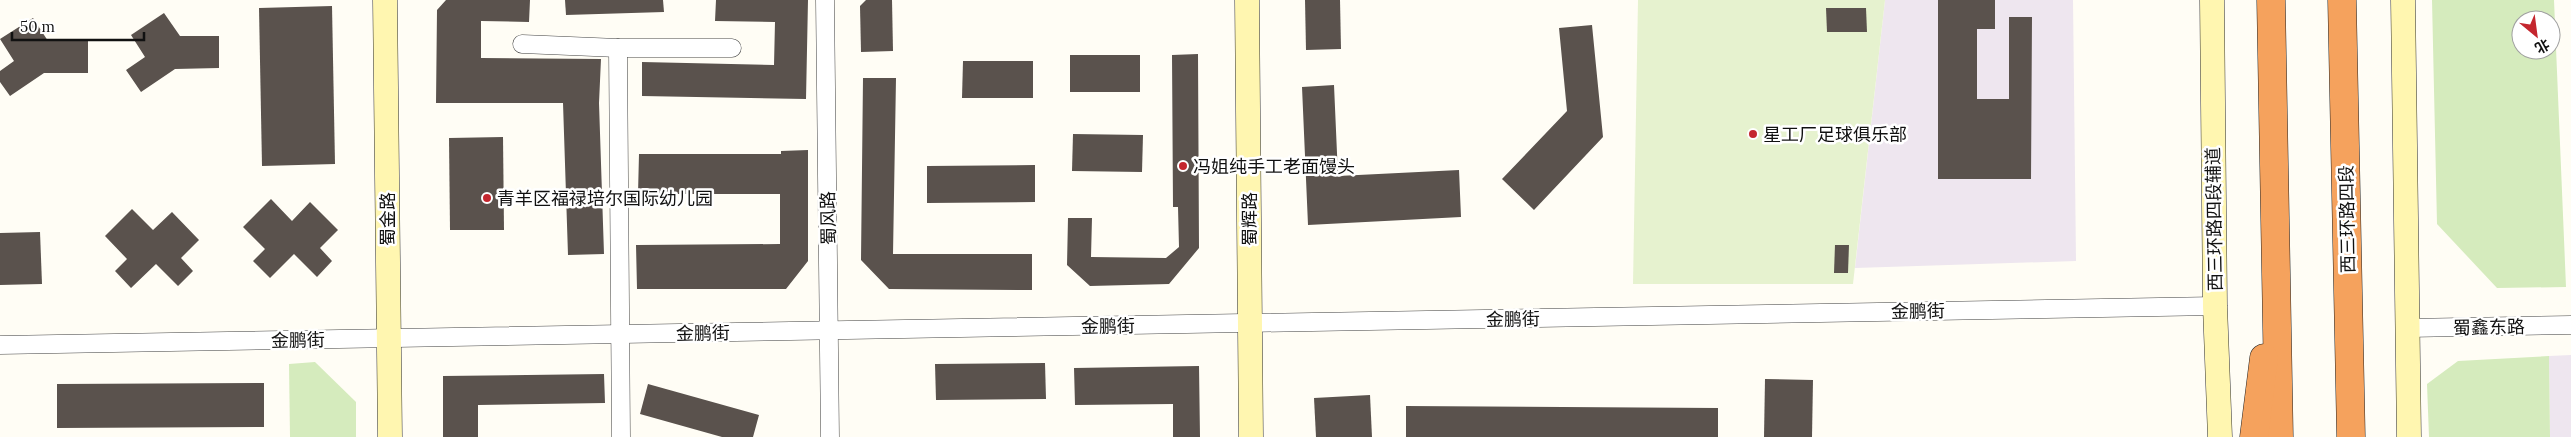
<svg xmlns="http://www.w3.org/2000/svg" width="2571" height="437" font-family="Lora,'Noto Sans SC',serif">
  <rect width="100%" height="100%" fill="#fffdf5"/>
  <!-- industrial -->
  <g fill="#eee6ef">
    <polygon points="1885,0 2073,0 2076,261 1855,268"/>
    <polygon points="2571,355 2571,437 2550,437 2549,356"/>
  </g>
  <!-- green -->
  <g fill="#d5ebbd" fill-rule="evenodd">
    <path d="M2432,0H2554L2566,287L2497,288L2437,224ZM2521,20H2551V50H2521Z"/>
    <polygon points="2549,356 2550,437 2429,437 2427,384 2458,361"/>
    <polygon points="315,362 356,402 356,437 290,437 289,364"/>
  </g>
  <!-- pitch -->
  <polygon fill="#e6f2cf" points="1638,0 1885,0 1853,284 1633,284"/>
  <!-- building -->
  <g fill="#5a524d">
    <polygon points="446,0 530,0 529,22 481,21 481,58 601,59 599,103 604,254 568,255 563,103 436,103 437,10"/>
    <polygon points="565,0 663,0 664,12 566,15"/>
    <polygon points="716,0 808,0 806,99 642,96 642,62 774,65 775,22 715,21"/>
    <polygon points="866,0 892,0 893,51 861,52 860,6"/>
    <polygon points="1305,0 1340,0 1341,49 1306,50"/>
    <polygon points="1938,0 1995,0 1995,29 1977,29 1977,99 2009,99 2009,17 2032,17 2031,179 1938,179"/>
    <polygon points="332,6 335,164 262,166 259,8"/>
    <polygon points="1826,8 1866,8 1867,32 1827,32"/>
    <polygon points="164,13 180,36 219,36 219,68 175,69 141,92 126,70 145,57 131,35"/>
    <polygon points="33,18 48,41 88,40 88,73 44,73 10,96 0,82 0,71 14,61 0,39"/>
    <polygon points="1592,25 1603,137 1534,210 1502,179 1567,111 1559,28"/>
    <polygon points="1198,54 1199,248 1169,284 1090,286 1067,265 1068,218 1092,218 1091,257 1166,258 1179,247 1178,207 1173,207 1172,55"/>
    <rect x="1070" y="55" width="70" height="37"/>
    <polygon points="963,61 1033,61 1033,98 962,98"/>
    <polygon points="863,78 896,78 893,254 1032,254 1032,290 889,289 861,260"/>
    <polygon points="1334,85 1338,176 1459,170 1461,217 1308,225 1302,87"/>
    <polygon points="1073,134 1143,135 1142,172 1072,171"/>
    <polygon points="503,137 504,230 450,230 449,138"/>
    <polygon points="808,150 808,261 786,289 637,289 636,245 780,244 780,194 638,194 639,154 781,154 781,151"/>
    <polygon points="1035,165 1035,202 927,203 927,166"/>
    <polygon points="271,199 292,221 310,202 338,230 320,248 332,261 317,277 294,254 270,278 253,261 265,249 243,227"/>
    <polygon points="132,209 153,230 172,212 199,240 181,258 193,271 178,286 156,264 131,288 115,271 127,259 105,236"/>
    <polygon points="40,232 42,284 0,285 0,233"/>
    <polygon points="1835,245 1849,245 1848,273 1834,273"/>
    <polygon points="1045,363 1046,399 936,400 935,364"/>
    <polygon points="1199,366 1200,437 1173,437 1173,404 1075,405 1074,368"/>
    <polygon points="604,374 605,403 478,405 478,437 443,437 443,376"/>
    <polygon points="1765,379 1813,380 1812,437 1764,437"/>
    <polygon points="264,383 264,427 57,428 57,384"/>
    <polygon points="648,384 759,415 753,437 722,437 640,414"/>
    <polygon points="1370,395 1372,437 1316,437 1314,398"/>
    <polygon points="1406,406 1718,408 1718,437 1406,437"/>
  </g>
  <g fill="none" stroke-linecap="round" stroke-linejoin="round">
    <!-- street casing -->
    <g stroke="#444" stroke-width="19">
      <g id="street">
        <polyline points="825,0 830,437"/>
        <polyline points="522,44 618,48 732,48"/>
        <polyline points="618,48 621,437"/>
        <polyline points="2408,328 2571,325"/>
        <polyline points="0,345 2215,306"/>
      </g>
    </g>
    <!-- secondary casing -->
    <g stroke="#333" stroke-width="25">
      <g id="secondary">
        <polyline points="385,0 390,437"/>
        <polyline points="1247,0 1251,437"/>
        <polyline points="2212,0 2215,306 2220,437"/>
        <polyline points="2403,0 2409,437"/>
      </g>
    </g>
    <!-- highway casing -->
    <g stroke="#222" stroke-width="29">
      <g id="highway">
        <polyline points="2271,0 2279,437"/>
        <polyline points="2342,0 2351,437"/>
        <polyline points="2254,437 2264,358"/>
      </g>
    </g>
    <!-- street -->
    <use href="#street" stroke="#fff" stroke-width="18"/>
    <!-- secondary -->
    <use href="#secondary" stroke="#fff6b0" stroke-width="24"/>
    <!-- highway -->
    <use href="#highway" stroke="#f5a25d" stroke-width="28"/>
  </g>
  <!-- markers -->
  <g fill="#c4262e" stroke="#fff" stroke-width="2">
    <circle cx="1753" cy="134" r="5"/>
    <circle cx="1183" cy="166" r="5"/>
    <circle cx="487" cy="198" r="5"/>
  </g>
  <g text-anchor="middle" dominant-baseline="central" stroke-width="5" stroke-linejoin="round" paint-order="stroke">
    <!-- poi labels -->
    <g font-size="18" fill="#111" stroke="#fff" text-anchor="start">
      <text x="1763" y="134">星工厂足球俱乐部</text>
      <text x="1193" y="166">冯姐纯手工老面馒头</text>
      <text x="497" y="198">青羊区福禄培尔国际幼儿园</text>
    </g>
    <!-- street labels -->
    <g font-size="18" fill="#111" stroke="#fff">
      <text transform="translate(828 218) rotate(-91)">蜀风路</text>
      <text transform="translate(387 219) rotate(-90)">蜀金路</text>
      <text transform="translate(1249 219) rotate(-90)">蜀辉路</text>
      <text transform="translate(2214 219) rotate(-91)">西三环路四段辅道</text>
      <text transform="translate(2347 219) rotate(-91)">西三环路四段</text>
      <text transform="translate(1918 311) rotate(-1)">金鹏街</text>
      <text transform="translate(1513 319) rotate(-1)">金鹏街</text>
      <text transform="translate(1108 326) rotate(-1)">金鹏街</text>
      <text transform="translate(2489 327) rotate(-1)">蜀鑫东路</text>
      <text transform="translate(703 333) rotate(-1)">金鹏街</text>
      <text transform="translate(298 340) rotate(-1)">金鹏街</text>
    </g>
  </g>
  <!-- north arrow -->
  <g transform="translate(2536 35) rotate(151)"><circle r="24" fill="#ffffff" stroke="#a0a0a0"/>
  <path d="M0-4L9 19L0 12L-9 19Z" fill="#c4262e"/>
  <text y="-8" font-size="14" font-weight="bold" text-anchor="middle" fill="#111111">北</text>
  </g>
  <!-- scale -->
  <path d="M12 32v8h132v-8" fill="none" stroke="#111111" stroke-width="2.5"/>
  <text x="20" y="32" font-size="15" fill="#111111" stroke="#ffffff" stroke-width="4" paint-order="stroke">50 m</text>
</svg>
